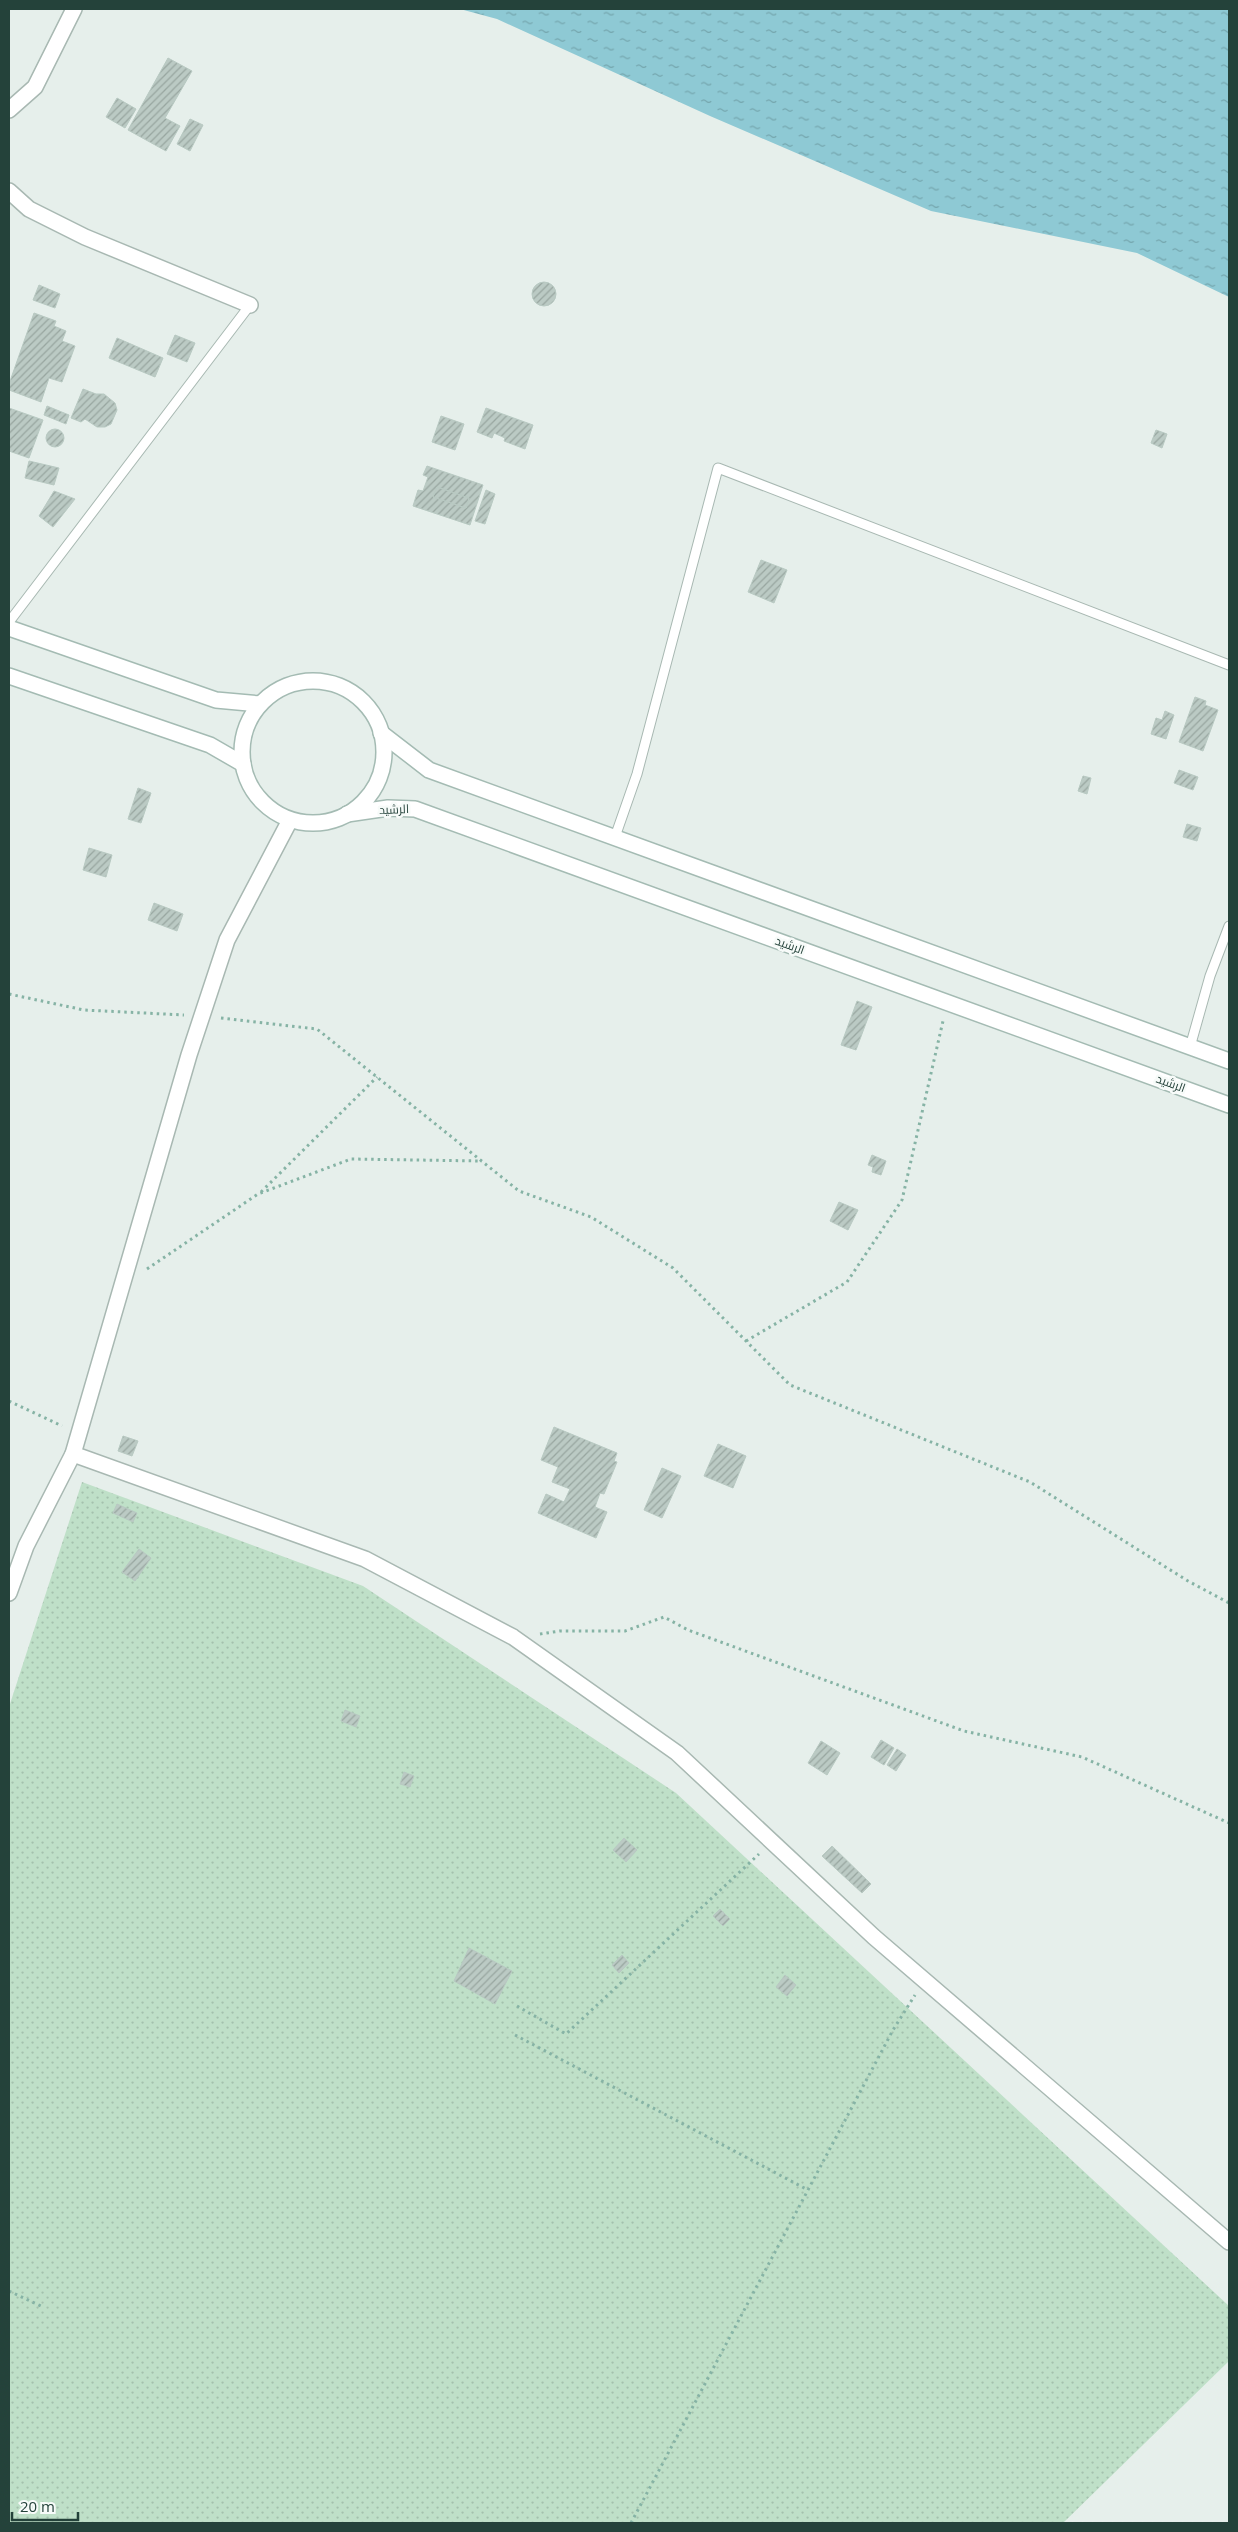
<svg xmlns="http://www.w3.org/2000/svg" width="1238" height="2532" font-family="'Open Sans',Cairo,sans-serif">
  <defs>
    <pattern id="grass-dots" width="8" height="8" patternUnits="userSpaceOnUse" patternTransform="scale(1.25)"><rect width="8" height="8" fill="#bfe0c8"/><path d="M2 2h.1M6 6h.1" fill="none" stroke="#a4c1ad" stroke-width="1.8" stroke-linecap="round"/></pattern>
    <pattern id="water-ripples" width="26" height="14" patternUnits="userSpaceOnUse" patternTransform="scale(1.25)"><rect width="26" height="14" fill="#8ec9d4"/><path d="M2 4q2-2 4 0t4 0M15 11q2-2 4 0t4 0" fill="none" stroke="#74a5ad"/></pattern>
    <pattern id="building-hatch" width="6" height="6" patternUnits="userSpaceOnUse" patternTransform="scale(1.25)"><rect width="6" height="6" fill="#bbcac4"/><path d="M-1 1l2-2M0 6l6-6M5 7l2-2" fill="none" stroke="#98a6a0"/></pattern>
  </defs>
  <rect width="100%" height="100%" fill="#e6efeb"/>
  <!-- grass -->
  <polygon fill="url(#grass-dots)" points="82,1482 363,1586 676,1793 1229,2306 1229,2361 1063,2523 9,2523 9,1707"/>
  <!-- water -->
  <polygon fill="url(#water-ripples)" points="460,9 1229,9 1229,297 1137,253 931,211 710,116 497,19"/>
  <!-- building -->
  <g fill="url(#building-hatch)" stroke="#b8c9c2" fill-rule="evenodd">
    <polygon points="168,58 192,71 165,118 180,126 166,151 128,130"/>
    <polygon points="117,98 136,109 125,128 106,117"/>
    <polygon points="190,119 203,125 190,151 177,144"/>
    <circle cx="544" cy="294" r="12"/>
    <polygon points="39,285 60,294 55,308 33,300"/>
    <polygon points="34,313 56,321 54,326 66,331 62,341 75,346 62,382 49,378 41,402 9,390 9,384"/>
    <polygon points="175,335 195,343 187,362 167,354"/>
    <polygon points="117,338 163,358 155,377 109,358"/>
    <polygon points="83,389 96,394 104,394 115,403 117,410 111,424 105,427 97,427 85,419 81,422 71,418"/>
    <polygon points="47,406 69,415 66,424 44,415"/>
    <polygon points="9,408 43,420 29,458 9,451"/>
    <polygon points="486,408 533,425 525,449 504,441 505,438 494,433 492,438 477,432"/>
    <polygon points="441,416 464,424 455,450 432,442"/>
    <circle cx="55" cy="438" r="9"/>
    <polygon points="1156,430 1167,434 1162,448 1151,443"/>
    <polygon points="29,461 59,468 54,485 25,478"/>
    <path d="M427,466L483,485L470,525L413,506L418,490L423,491L428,477L423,475ZM437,487L469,498L466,508L433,497Z"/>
    <polygon points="437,487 469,498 466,508 433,497"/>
    <polygon points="486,490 495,494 485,524 475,521"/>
    <polygon points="54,491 75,499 53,527 39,516"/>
    <polygon points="761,560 787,570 774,603 748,592"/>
    <polygon points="1195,697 1206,701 1205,705 1218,710 1203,751 1179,742"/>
    <polygon points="1165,711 1174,715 1166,739 1151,734 1156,718 1162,720"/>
    <polygon points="1179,770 1198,777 1193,790 1174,783"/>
    <polygon points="1083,776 1091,778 1087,794 1078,791"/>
    <polygon points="138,788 151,793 141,823 128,819"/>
    <polygon points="1187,824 1201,828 1197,841 1183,837"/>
    <polygon points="89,848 112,855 106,877 83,870"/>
    <polygon points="154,903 183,914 177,931 148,920"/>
    <polygon points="857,1001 872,1007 856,1050 841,1045"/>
    <polygon points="872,1155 886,1161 881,1175 872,1172 873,1167 868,1165"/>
    <polygon points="839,1202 858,1210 848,1230 830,1221"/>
    <polygon points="554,1427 617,1453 614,1461 617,1462 604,1494 600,1493 595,1507 607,1512 596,1538 538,1513 546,1494 564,1502 570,1489 552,1482 558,1467 541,1460"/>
    <polygon points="123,1436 138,1441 132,1456 118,1451"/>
    <polygon points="718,1444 746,1456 733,1488 704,1476"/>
    <polygon points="662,1468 681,1476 662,1518 644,1510"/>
    <polygon points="117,1504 137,1513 133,1522 113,1513"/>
    <polygon points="139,1549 151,1558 135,1581 122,1572"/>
    <polygon points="345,1710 360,1716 356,1727 341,1721"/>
    <polygon points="881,1740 894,1748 884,1765 871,1757"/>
    <polygon points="821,1741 840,1753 827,1775 808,1763"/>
    <polygon points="897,1749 906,1755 896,1771 887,1765"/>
    <polygon points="404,1772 414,1776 410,1787 400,1784"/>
    <polygon points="624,1838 637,1850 626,1862 613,1850"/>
    <polygon points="832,1846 871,1884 862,1893 822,1856"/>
    <polygon points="720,1909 730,1919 723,1926 713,1916"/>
    <polygon points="469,1948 512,1971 495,2004 454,1981"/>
    <polygon points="622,1955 629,1963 619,1973 612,1965"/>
    <polygon points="785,1975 796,1985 787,1996 776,1987"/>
  </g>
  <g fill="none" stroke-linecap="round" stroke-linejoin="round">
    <!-- lane casing -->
    <g stroke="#a8b8b2" stroke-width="11">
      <g id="lane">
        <polyline points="9,622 250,305"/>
        <polyline points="615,837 637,774 718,468 1229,665"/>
        <polyline points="1190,1047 1210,976 1229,926"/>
      </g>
    </g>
    <!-- street casing -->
    <g stroke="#a8b8b2" stroke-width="18">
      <g id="street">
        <polyline points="9,110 35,87 74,9"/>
        <polyline points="9,191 29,209 85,237 250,305"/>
        <polyline points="73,1454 365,1559 513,1637 677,1753 874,1937 1229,2242"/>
        <polyline points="9,1593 26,1546 73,1454 189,1055 227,940 289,822"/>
      </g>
    </g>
    <!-- secondary casing -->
    <g stroke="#a4bbb3" stroke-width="18">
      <g id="secondary">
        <polyline points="9,628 216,700 260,704"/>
        <polyline points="9,676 210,745 243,764"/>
        <circle cx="313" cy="752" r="71"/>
        <polyline points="381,733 429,770 1229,1061"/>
        <polyline points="347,814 388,808 415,809 1229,1105"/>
      </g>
    </g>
    <!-- path -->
    <g stroke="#86b3a5" stroke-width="3" stroke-dasharray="2.5 4" stroke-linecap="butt">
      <polyline points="9,994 84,1010 184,1015"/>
      <polyline points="221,1018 317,1029 519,1191 591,1217 673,1268 790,1385 1030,1482 1188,1581 1229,1603"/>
      <polyline points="261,1192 377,1077"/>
      <polyline points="147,1269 258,1194 351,1159 482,1161"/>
      <polyline points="746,1341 847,1282 902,1200 943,1021"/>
      <polyline points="9,1401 62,1426"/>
      <polyline points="540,1634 560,1631 625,1631 664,1617 688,1630 964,1731 1082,1757 1229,1823"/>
      <polyline points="517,2006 566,2034 759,1854"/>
      <polyline points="515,2035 808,2190"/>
      <polyline points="9,2291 43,2307"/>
      <polyline points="631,2523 893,2030 915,1995"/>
    </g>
    <!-- lane -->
    <use href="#lane" stroke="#fff" stroke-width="9"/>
    <!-- street -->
    <use href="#street" stroke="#fff" stroke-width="15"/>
    <!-- secondary -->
    <use href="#secondary" stroke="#fff" stroke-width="15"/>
  </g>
  <g text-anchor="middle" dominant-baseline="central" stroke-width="5" stroke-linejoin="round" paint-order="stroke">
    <!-- street labels -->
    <g font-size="12" fill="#24423a" stroke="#f7fbf9">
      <text transform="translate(394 809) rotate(-2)">الرشيد</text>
      <text transform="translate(790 945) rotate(20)">الرشيد</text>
      <text transform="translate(1171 1083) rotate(20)">الرشيد</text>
    </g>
  </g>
  <!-- border -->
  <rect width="1238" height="2532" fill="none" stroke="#24423a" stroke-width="20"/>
  <!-- scale -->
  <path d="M12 2512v8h66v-8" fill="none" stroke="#24423a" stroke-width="2.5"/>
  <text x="20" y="2512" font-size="15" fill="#24423a" stroke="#f7fbf9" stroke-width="4" paint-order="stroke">20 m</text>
</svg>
